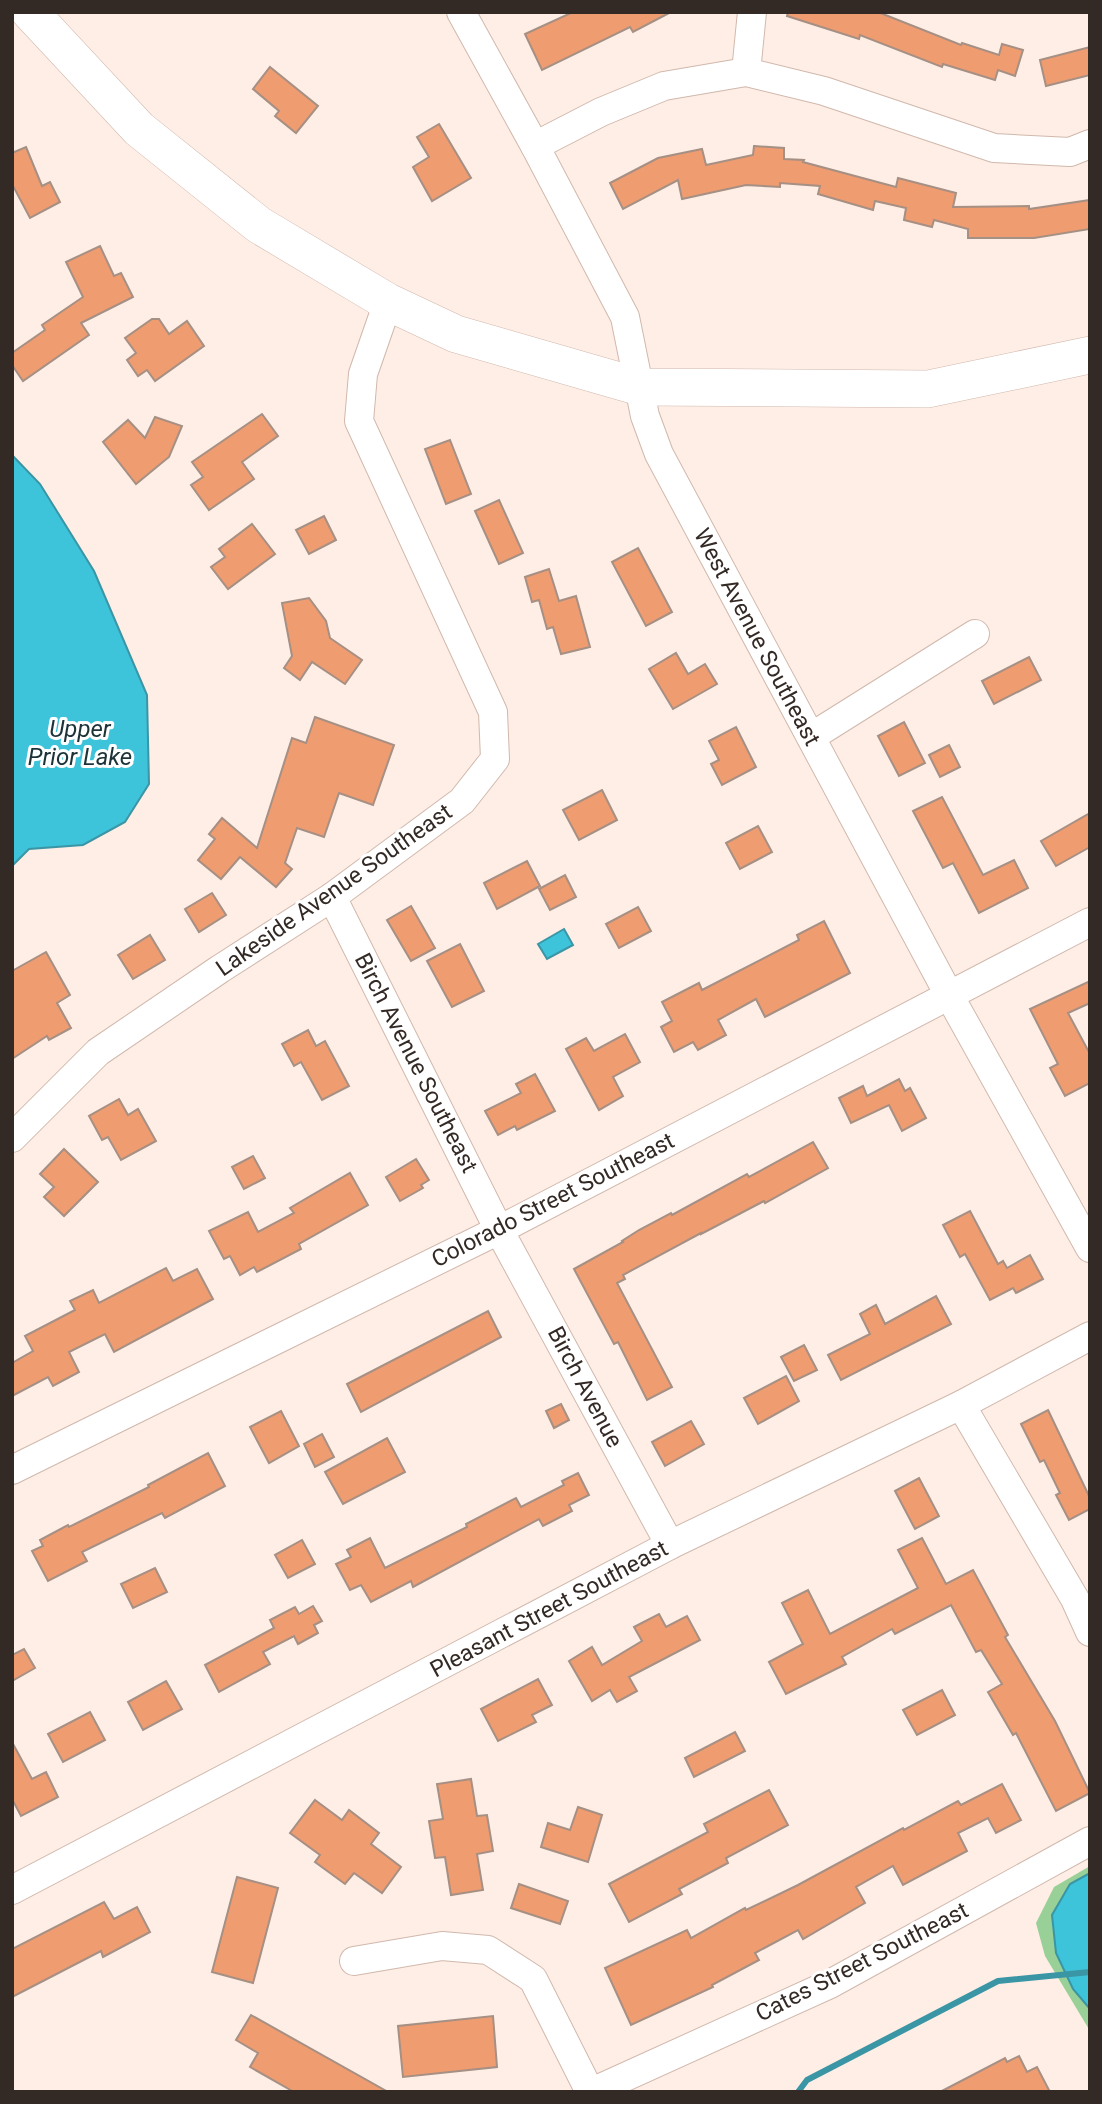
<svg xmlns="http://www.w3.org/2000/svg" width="1102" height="2104" font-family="Roboto,sans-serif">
  <rect width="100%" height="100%" fill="#feeee6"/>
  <!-- green -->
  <polygon fill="#99d097" points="1090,1866 1090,1873 1070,1884 1073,1989 1090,2009 1090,2031 1045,1956 1036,1923 1054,1887"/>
  <!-- water -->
  <g fill="#3dc3da" stroke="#3a95a4" stroke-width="2">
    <polygon points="12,455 40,484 94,571 147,695 149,784 125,822 83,845 29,849 12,866"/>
    <polygon points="564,929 573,945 547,959 538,944"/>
    <polygon points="1090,1873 1090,2009 1073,1989 1056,1953 1052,1915 1070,1884"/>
  </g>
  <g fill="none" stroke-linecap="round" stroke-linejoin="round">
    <!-- stream -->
    <polyline stroke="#3a95a4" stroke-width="6" points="798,2092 807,2080 998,1981 1090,1972"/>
  </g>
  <!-- building -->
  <g fill="#f09c71" stroke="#a68f83" stroke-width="2">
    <polygon points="573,12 671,12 633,32 630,27 542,70 525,34"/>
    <polygon points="788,12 878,12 961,45 962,43 999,55 1002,44 1023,50 1015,76 998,70 995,80 943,64 942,67 860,35 859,39 787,16"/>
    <polygon points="1090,47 1090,75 1046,86 1040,60"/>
    <polygon points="270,67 318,106 296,133 275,116 279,111 253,89"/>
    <polygon points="439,124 471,178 432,201 413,167 429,157 417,137"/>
    <polygon points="754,146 784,148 784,159 804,160 803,162 896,187 898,178 956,193 953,207 1029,206 1029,209 1090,200 1090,229 1034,238 968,238 968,229 934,220 932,227 904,220 906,208 875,201 873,210 818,194 820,186 780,183 780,187 746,185 682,199 678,180 623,209 610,183 658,158 702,149 706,165 753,155"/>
    <polygon points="26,147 42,186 50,182 60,202 30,218 12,184 12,153"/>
    <polygon points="100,246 114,276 121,273 133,297 81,323 89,335 23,381 12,365 12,353 45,330 42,325 83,297 66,262"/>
    <polygon points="152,319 159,319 169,334 187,321 204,346 155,381 147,370 138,376 127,360 136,353 125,338"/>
    <polygon points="262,414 278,436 242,462 254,479 209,510 191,485 203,477 192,462"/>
    <polygon points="155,417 182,426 169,457 136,484 103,442 128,420 145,438"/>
    <polygon points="450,440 471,494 446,504 425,449"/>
    <polygon points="499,500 523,553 499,564 475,511"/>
    <polygon points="324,516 336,540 309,554 296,530"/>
    <polygon points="252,524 275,554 228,589 211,567 225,557 219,549"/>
    <polygon points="638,548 672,612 646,626 612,562"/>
    <polygon points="549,569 559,601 576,596 590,647 561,654 553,627 547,629 539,600 532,602 525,577"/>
    <polygon points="309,598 326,621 330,638 362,660 345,684 312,662 300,680 284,668 292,656 282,603"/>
    <polygon points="676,653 688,674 705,664 717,684 673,709 649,669"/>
    <polygon points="1029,657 1041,680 994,704 982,681"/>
    <polygon points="315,717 394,745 373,805 339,793 324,837 297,828 285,863 292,869 276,887 240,857 221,879 198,860 215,839 209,834 222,818 257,848 292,738 306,743"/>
    <polygon points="904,722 925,763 899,776 878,736"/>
    <polygon points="736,727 756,767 722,785 711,764 719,760 709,741"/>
    <polygon points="949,745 960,767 940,777 929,755"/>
    <polygon points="602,790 617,820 579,840 563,810"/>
    <polygon points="942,797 983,875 1014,860 1028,888 979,913 953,863 943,868 913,811"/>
    <polygon points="1090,813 1090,847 1056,866 1041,841"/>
    <polygon points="758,826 772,852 740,869 726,843"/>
    <polygon points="527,861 540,886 497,909 484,883"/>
    <polygon points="565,875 576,897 550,910 539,889"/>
    <polygon points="212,893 226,915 199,932 185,909"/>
    <polygon points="411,906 435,948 411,961 387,920"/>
    <polygon points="638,907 651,931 619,948 606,924"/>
    <polygon points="824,921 850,973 765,1017 756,999 718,1020 726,1035 698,1050 693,1042 674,1052 661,1027 672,1021 662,1002 699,983 702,990 799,940 797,935"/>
    <polygon points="150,935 165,960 133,979 118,955"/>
    <polygon points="460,944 484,991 452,1007 427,961"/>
    <polygon points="46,952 70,995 57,1003 71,1028 49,1040 47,1036 12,1059 12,971"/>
    <polygon points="1090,981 1090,1003 1068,1013 1090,1054 1090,1083 1065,1096 1050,1068 1058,1064 1030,1009"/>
    <polygon points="308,1030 316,1046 325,1041 349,1086 322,1100 301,1062 294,1066 282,1044"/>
    <polygon points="625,1034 640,1062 613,1077 623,1096 599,1110 566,1049 586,1038 594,1051"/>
    <polygon points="535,1074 555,1111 517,1130 515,1126 498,1135 485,1111 521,1093 516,1084"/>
    <polygon points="899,1079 905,1091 910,1088 926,1118 902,1131 889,1105 851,1123 839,1098 863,1086 867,1096"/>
    <polygon points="119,1099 128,1115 138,1109 156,1141 121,1160 108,1137 102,1140 89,1116"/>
    <polygon points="813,1142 828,1168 765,1203 764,1201 701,1234 701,1233 623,1275 625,1279 617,1283 672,1387 647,1400 618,1342 614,1344 574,1269 623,1242 622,1241 639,1230 671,1213 672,1215 747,1174 749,1177"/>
    <polygon points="64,1149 98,1182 64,1216 44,1197 54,1187 40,1174"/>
    <polygon points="253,1156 265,1178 244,1189 232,1167"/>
    <polygon points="416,1159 429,1180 421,1185 423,1188 400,1201 386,1177"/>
    <polygon points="350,1173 368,1205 299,1244 301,1249 257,1272 254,1267 240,1275 230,1256 224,1259 209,1231 248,1212 258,1232 294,1213 290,1208"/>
    <polygon points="970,1211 998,1264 1003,1261 1007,1268 1030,1255 1043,1279 1016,1293 1013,1288 990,1300 965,1254 960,1257 943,1225"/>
    <polygon points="166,1268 173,1281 197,1269 213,1299 114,1352 105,1334 69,1352 79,1372 53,1386 48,1377 12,1396 12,1363 33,1351 25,1336 75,1310 70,1301 93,1290 99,1303"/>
    <polygon points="936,1296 951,1324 841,1380 828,1355 870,1334 860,1314 876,1305 885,1324"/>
    <polygon points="488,1311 501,1337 361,1412 347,1384"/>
    <polygon points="804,1345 817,1370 794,1381 781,1357"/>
    <polygon points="786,1376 799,1401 758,1424 744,1398"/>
    <polygon points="561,1404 569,1420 554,1428 546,1411"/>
    <polygon points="1048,1410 1090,1498 1090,1509 1069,1520 1056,1495 1060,1493 1044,1460 1040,1462 1021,1424"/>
    <polygon points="281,1411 299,1446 269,1463 250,1427"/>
    <polygon points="691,1421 704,1444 665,1466 652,1442"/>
    <polygon points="322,1434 334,1457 315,1467 304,1444"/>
    <polygon points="387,1438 405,1472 343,1504 325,1472"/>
    <polygon points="208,1453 225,1486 165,1518 162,1513 82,1552 87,1561 48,1581 32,1551 43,1546 40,1540 68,1525 69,1527 149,1487 148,1485"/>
    <polygon points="578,1473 589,1495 569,1505 572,1511 543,1526 539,1519 413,1587 411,1581 371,1602 361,1585 350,1590 336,1564 351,1557 347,1550 370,1538 385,1568 467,1527 466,1524 516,1498 521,1507 564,1485 562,1481"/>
    <polygon points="919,1478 939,1516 915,1529 895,1491"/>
    <polygon points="922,1538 946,1584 973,1570 1008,1635 1005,1637 1055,1721 1090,1793 1056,1811 1016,1733 1013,1735 988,1692 1002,1684 981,1650 976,1652 951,1605 895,1634 892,1629 842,1657 846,1664 786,1694 769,1662 803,1644 782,1603 808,1590 830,1634 918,1588 898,1550"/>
    <polygon points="302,1540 315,1564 288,1578 275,1555"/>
    <polygon points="155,1568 167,1592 133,1608 121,1584"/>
    <polygon points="313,1606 322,1621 314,1625 318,1633 298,1644 294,1636 263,1652 270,1664 219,1692 205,1665 274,1628 270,1620 295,1607 299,1614"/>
    <polygon points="659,1614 666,1627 687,1616 700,1640 629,1677 637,1691 617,1702 610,1690 592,1701 569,1661 592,1647 602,1665 642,1641 634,1627"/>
    <polygon points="24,1649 35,1668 12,1681 12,1655"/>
    <polygon points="538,1679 552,1705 532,1715 536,1722 498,1741 481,1709"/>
    <polygon points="166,1681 182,1709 143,1730 128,1702"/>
    <polygon points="942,1690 955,1715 917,1735 903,1710"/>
    <polygon points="90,1712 105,1740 63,1762 48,1734"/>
    <polygon points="735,1732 745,1751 694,1777 685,1758"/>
    <polygon points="12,1742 32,1779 46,1772 58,1797 21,1816 12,1799"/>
    <polygon points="471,1779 477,1816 487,1815 493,1851 477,1854 483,1890 451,1895 445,1857 435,1858 429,1821 443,1819 437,1784"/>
    <polygon points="1002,1784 1021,1820 996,1833 988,1818 958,1833 967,1851 903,1885 893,1866 856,1887 865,1903 803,1939 798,1930 755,1953 759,1960 712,1985 713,1987 631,2025 605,1968 687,1930 691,1938 745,1908 746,1910 798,1885 903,1828 904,1830 958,1801 961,1805"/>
    <polygon points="769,1790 788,1825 726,1858 728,1863 679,1889 682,1894 629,1922 609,1884 708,1832 704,1824"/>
    <polygon points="315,1800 342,1820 349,1810 379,1833 371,1844 401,1867 382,1893 354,1873 345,1884 315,1862 320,1855 290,1833"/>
    <polygon points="578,1807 602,1815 588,1862 541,1847 548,1823 570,1830"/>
    <polygon points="237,1877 278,1888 253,1983 212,1972"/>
    <polygon points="519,1884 568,1901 560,1924 511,1908"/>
    <polygon points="104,1902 114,1919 137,1907 150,1932 103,1957 101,1951 12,1997 12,1949"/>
    <polygon points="251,2015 388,2092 294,2092 250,2067 258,2053 236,2040"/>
    <polygon points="493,2016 497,2067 403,2077 398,2026"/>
    <polygon points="1019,2056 1027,2072 1037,2067 1050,2092 940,2092 1005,2058 1007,2062"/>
  </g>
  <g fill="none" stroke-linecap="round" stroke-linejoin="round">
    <!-- minor casing -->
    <g stroke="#d1b8ac" stroke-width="30">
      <g id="minor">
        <polyline points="461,12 535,146 625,317 645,416 659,454 949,995 1090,1248"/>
        <polyline points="746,72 752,12"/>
        <polyline points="535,146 601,112 664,86 746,72 824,91 994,148 1070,152 1090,144"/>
        <polyline points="811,737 975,634"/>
        <polyline points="332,897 499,1230 670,1545"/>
        <polyline points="12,1138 98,1052 220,969 332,897 462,801 495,759 493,712 359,421 363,374 388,302"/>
        <polyline points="961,1405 1075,1599 1090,1632"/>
        <polyline points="12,1470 499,1230 1090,922"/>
        <polyline points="12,1890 670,1545 961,1405 1090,1336"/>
        <polyline points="354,1961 442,1946 488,1950 533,1979 590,2092"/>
        <polyline points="592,2092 830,1984 1090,1841"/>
      </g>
    </g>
    <!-- major casing -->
    <g stroke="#d1b8ac" stroke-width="38">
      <polyline id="major" points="30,12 139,129 259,225 388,302 456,334 640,387 928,389 1090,355"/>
    </g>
    <!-- minor -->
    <use href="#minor" stroke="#fff" stroke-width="28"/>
    <!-- major -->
    <use href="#major" stroke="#fff" stroke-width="37"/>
  </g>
  <g text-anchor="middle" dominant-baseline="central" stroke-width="6" stroke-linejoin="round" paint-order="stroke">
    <!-- street labels -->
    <g font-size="23" fill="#332925" stroke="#fff">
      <text transform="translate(757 637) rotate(62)">West Avenue Southeast</text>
      <text transform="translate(334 890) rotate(-35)">Lakeside Avenue Southeast</text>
      <text transform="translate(416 1063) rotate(63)">Birch Avenue Southeast</text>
      <text transform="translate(553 1200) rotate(-27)">Colorado Street Southeast</text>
      <text transform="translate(585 1387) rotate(62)">Birch Avenue</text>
      <text transform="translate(549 1609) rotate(-28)">Pleasant Street Southeast</text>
      <text transform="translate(862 1962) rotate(-27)">Cates Street Southeast</text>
    </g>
    <!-- water labels -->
    <g font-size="24" font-style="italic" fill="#1d3338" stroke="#fff">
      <text x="80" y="729">Upper<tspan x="80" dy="28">Prior Lake</tspan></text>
    </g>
  </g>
  <!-- border -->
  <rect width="1102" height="2104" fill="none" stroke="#332925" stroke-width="28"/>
</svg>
